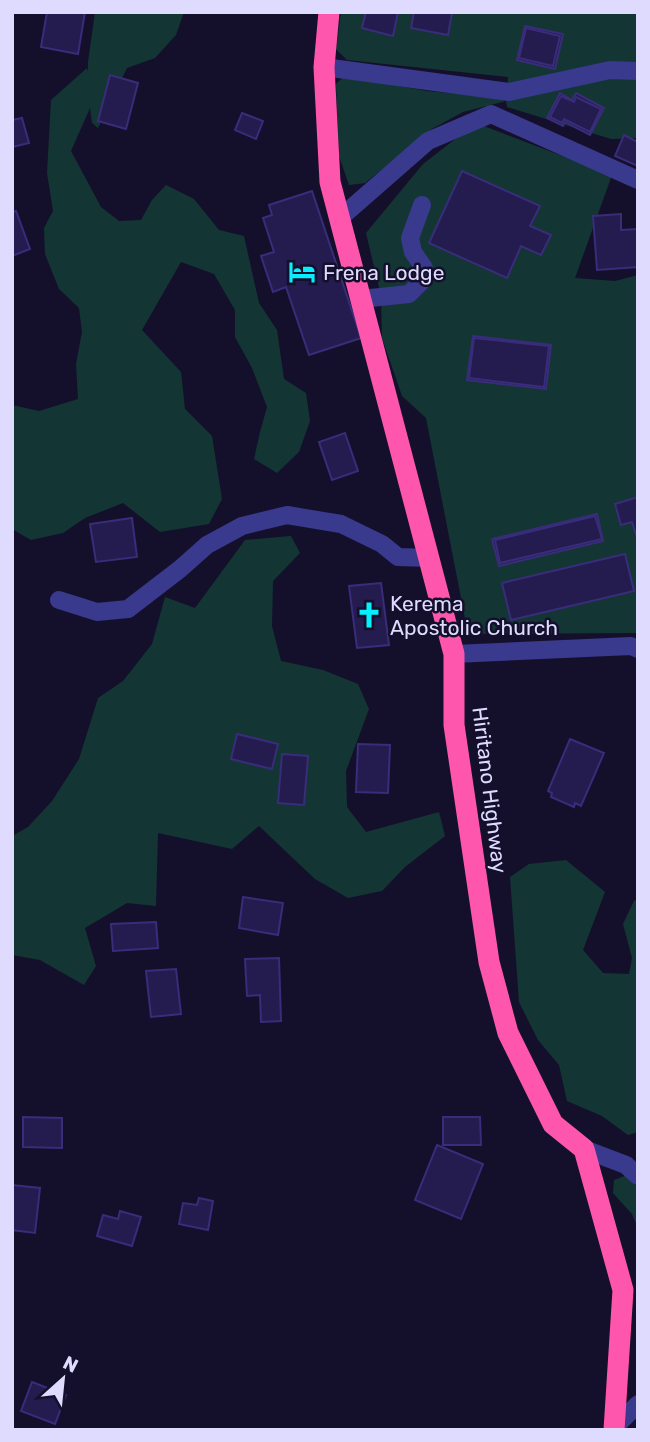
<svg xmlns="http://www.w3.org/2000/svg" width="650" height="1442" font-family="Rubik,sans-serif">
  <rect width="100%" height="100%" fill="#14102c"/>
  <!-- green -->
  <g fill="#133634">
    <polygon points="95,12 184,12 176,35 155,58 127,68 98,128 92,123 90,108 71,151 101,207 119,221 141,220 152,200 166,185 194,199 219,230 244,236 259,303 277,330 284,379 306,393 310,421 299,452 277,473 254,459 260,432 267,407 252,368 235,337 235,310 214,274 181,262 142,330 181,372 185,409 212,436 222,499 209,524 160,532 123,503 85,518 63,533 31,540 12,529 12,405 39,411 78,399 76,364 82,332 79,308 59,289 45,254 44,228 53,211 47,173 51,100 87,68 88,72 88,62"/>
    <polygon points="341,12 638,12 638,138 611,139 507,107 506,101 463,112 430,130 365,183 349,185 339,156 336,84 344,76 427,91 481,96 506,101 508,77 347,60 336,49"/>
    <polygon points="476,123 612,175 575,278 615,281 638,275 638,633 468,634 426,418 402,396 382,338 381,296 366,233 423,164"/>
    <polygon points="291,536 300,553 273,581 272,626 281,661 323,670 358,684 369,709 346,771 347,807 366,832 439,812 445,836 405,867 382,891 348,898 315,879 259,826 232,849 158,833 156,906 127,903 85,928 96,966 84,985 40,960 12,955 12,836 28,827 52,801 79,759 98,698 123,681 152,644 165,597 195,608 245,540"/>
    <polygon points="566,860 605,892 583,950 603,973 629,974 632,958 623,924 634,901 638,899 638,1132 628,1135 602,1116 567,1101 559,1065 538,1040 519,1002 510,877 529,864"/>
    <polygon points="627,1175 638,1188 638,1228 632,1214 613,1193 614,1180"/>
  </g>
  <!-- building -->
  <g fill="#241b4e" stroke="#392c7b" stroke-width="2">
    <polygon points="47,12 85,12 78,54 41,47"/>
    <polygon points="366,12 398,12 393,36 362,28"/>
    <polygon points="414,12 452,13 448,35 411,28"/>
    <polygon points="525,26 563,34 555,69 517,60"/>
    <polygon points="526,28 560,36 553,66 519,58"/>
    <polygon points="110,75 138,83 126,129 98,121"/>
    <polygon points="560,93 572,100 576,93 604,108 590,135 565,122 563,126 547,118"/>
    <polygon points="561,96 574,102 576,97 601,109 590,132 564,119 562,123 550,117"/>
    <polygon points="242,113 263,121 256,139 235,130"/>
    <polygon points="22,118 29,143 12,147 12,120"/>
    <polygon points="624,135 638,142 638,166 615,156"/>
    <polygon points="462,171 540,206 530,226 551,235 541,255 521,246 507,278 429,243"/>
    <polygon points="312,191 361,338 309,355 286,287 273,292 261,256 274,252 263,218 272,215 269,205"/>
    <polygon points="16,211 30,249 12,256 12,212"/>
    <polygon points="621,214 621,230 638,229 638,267 597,270 593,216"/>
    <polygon points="473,336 551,345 546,389 467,380"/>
    <polygon points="474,338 549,346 544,387 469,378"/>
    <polygon points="345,433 358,471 332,480 319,442"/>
    <polygon points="638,497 638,541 632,522 621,525 615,504"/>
    <polygon points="597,514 603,541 499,566 492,539"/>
    <polygon points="595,516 602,539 500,563 495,540"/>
    <polygon points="132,518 137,557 96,562 90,524"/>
    <polygon points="625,554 634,591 511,620 502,583"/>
    <polygon points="381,583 389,645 357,648 349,586"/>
    <polygon points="237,734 278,744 272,769 231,759"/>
    <polygon points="570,739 604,753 581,806 575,803 574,807 551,797 552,793 548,791"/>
    <polygon points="358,744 390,745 388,793 356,792"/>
    <polygon points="282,754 308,756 304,805 278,803"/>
    <polygon points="243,897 283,903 278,935 239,928"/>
    <polygon points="156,922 158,948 113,951 111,924"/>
    <polygon points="279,958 281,1021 261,1022 260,995 247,996 245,959"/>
    <polygon points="176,969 181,1014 151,1017 146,971"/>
    <polygon points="23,1117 62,1118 62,1148 23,1147"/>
    <polygon points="443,1117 480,1117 481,1145 443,1145"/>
    <polygon points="437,1145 483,1164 461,1219 415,1200"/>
    <polygon points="12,1185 40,1188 35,1233 12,1230"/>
    <polygon points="199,1198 213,1201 208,1230 179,1224 183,1203 197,1205"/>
    <polygon points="120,1211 141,1217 132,1246 97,1236 103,1215 118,1219"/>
    <polygon points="32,1382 66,1395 55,1424 21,1411"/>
  </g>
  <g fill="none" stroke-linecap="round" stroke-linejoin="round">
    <!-- minor -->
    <g stroke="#39398d" stroke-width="18">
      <polyline points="324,67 509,92 610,70 638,71"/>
      <polyline points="340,218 428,141 491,114 638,180"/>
      <polyline points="361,299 409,294 423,280 424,268 413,252 410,238 422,205"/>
      <polyline points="59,600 97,612 128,609 180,569 207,545 242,526 287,515 341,524 382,544 398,557 429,558"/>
      <polyline points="454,654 631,646 638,649"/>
      <polyline points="584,1149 626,1165 638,1176"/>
      <polyline points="615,1427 638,1404"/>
    </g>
    <!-- highway -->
    <polyline stroke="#ff56ad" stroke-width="21" points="329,12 324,67 330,182 454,654 454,725 489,962 508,1033 553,1124 584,1149 623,1290 614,1430"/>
  </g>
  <!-- icons -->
  <defs>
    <g id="hotel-bare" transform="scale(2.1)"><path d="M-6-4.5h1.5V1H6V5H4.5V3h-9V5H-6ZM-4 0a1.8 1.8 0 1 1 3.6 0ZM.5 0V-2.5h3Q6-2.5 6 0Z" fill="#07efff" stroke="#14102c" stroke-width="2.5" paint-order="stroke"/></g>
    <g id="church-bare" transform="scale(2.1)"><path d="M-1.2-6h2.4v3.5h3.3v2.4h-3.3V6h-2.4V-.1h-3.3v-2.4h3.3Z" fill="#07efff" stroke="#14102c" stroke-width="2.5" paint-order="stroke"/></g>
  </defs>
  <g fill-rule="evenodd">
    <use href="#hotel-bare" x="302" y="272"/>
    <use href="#church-bare" x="369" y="615"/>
  </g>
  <g text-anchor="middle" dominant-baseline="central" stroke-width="5" stroke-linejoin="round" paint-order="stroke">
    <!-- poi labels -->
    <g font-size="21" fill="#dedbff" stroke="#14102c" text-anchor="start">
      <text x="323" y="272">Frena Lodge</text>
      <text x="390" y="603">Kerema<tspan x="390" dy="24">Apostolic Church</tspan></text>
    </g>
    <!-- street labels -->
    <g font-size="21" fill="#dedbff" stroke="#14102c">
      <text transform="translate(490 790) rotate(83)">Hiritano Highway</text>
    </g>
  </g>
  <!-- border -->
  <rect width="650" height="1442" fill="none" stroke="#dedbff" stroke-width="28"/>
  <!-- north arrow -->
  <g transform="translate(63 1379) rotate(27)" stroke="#14102c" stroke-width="5" paint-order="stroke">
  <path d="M0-5L12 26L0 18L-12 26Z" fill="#dedbff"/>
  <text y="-10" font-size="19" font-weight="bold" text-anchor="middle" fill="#dedbff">N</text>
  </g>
</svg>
